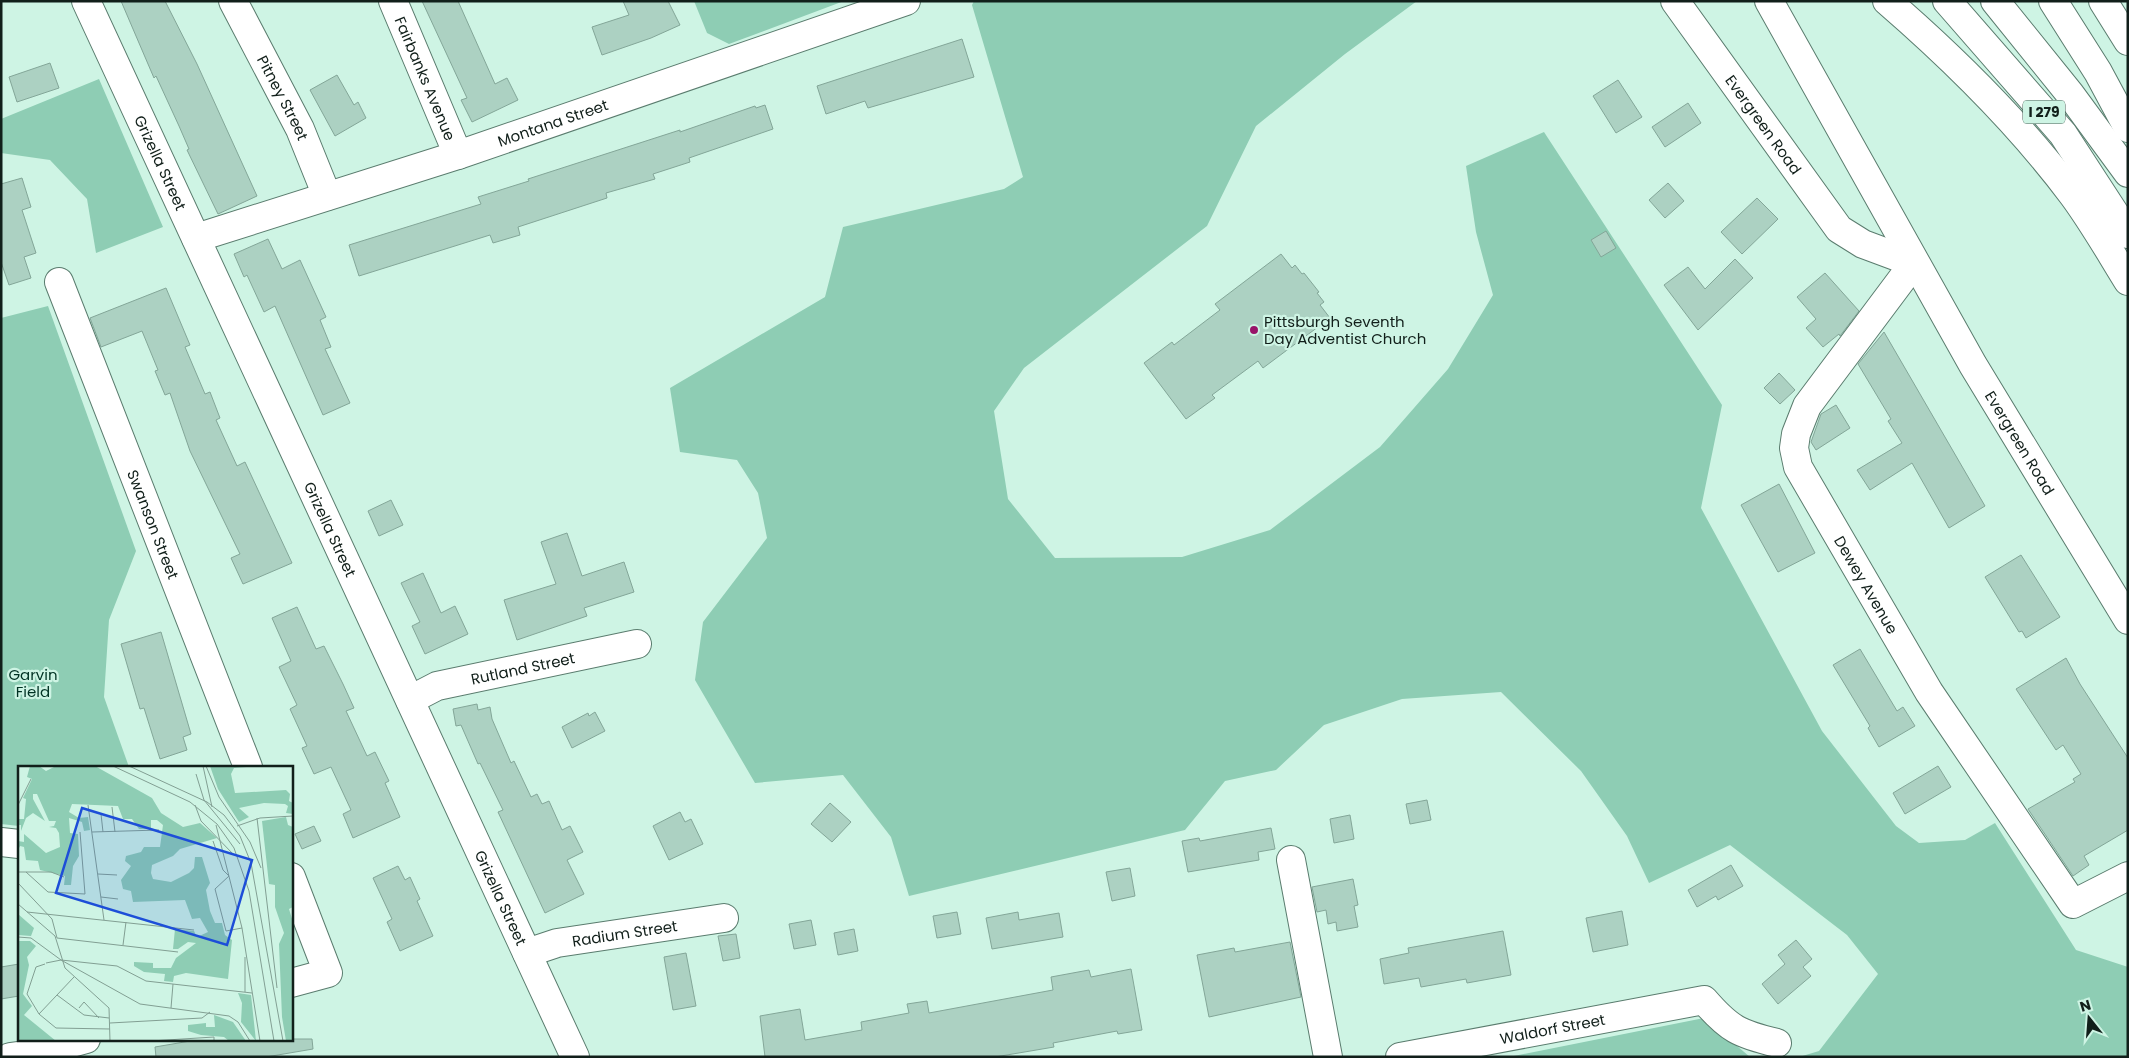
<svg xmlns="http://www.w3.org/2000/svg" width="2129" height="1058" font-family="Poppins,sans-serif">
  <rect width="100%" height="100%" fill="#cef4e4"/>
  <!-- green -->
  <g fill="#8ecdb4">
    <polygon points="694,1 844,1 729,44 707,33"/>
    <polygon points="974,1 1417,1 1345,54 1256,126 1207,226 1024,368 994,411 1008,499 1055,558 1182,557 1270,530 1380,447 1448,369 1493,295 1476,232 1466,166 1544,132 1722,405 1701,508 1822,731 1896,826 1919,843 1965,840 1995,823 2076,950 2128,967 2128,1057 1799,1057 1819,1051 1878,974 1847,935 1730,845 1649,883 1627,836 1581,771 1501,692 1402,699 1324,725 1276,770 1225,781 1185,830 909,896 891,837 843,775 755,783 695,680 703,622 767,538 758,493 737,460 680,452 670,388 825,297 843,227 1004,189 1023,177 972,5"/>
    <polygon points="99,79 163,227 96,253 87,199 50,160 1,153 1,119"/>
    <polygon points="48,306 136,551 109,620 104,697 129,767 19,767 19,826 1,824 1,318"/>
    <polygon points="1704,1018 1750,1057 1509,1057"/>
  </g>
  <!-- building -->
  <g fill="#acd1c2" stroke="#83a698">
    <polygon points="121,1 165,1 197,64 257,196 218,214 187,150 189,149 179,126 156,76 154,78"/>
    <polygon points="422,1 458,1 495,84 507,78 518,100 472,122 461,100 467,98"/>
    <polygon points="623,1 668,1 680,25 651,38 602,55 592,27 629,15"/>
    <polygon points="962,39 974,77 868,108 865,101 826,114 817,86"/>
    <polygon points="50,63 59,88 17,102 9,77"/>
    <polygon points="337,75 354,105 358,102 366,118 335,136 310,90"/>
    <polygon points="1618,80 1642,117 1616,133 1593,96"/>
    <polygon points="1688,103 1701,123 1665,147 1652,127"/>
    <polygon points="765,105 773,129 689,158 690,162 653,174 655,179 606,193 607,198 518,227 520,235 493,243 490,235 359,276 349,245 481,204 478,197 529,181 528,179 680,130 680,132 755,106 756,108"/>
    <polygon points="22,178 31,207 22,210 36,253 24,257 31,278 9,285 1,262 1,184"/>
    <polygon points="1668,183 1684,201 1665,218 1649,200"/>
    <polygon points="1757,198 1778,219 1742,254 1721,232"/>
    <polygon points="1606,231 1616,248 1601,257 1591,240"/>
    <polygon points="268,239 282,269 300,260 326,317 320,320 331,347 325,349 350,403 323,415 275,306 264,312 247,275 244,277 234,254"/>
    <polygon points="1281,254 1292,268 1295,265 1302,274 1304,273 1319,292 1317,293 1324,302 1320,305 1330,318 1263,368 1258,361 1212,395 1215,398 1186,419 1144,363 1172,342 1174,345 1220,310 1215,304"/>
    <polygon points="1735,259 1753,278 1698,330 1664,285 1688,267 1705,289"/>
    <polygon points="1825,273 1859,311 1840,336 1839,334 1823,347 1806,328 1816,319 1797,297"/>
    <polygon points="166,288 190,345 185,347 205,394 210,392 220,418 216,420 237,466 245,462 292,563 243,584 231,558 240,554 190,451 170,393 165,395 155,371 158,370 142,331 101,347 90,318"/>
    <polygon points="1884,332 1985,506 1949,528 1912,463 1870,490 1857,470 1902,443 1888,421 1891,419 1858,364"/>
    <polygon points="1779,373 1795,390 1780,404 1764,388"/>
    <polygon points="1836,405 1850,428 1816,450 1811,442 1821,414"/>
    <polygon points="1779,484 1815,553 1778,572 1741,505"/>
    <polygon points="391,500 403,525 379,536 368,511"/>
    <polygon points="567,533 582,576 624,562 634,592 584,608 587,616 517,640 504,600 556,584 541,542"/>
    <polygon points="2021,555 2060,617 2026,638 2022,631 2019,632 1985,577"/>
    <polygon points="423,573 441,613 455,606 468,634 425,654 412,626 420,622 401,583"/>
    <polygon points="297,607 316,649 324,646 343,684 354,708 346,711 367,756 375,752 389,781 385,783 400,817 353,838 343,814 351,810 331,767 314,774 302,748 307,746 290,709 297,705 279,667 291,661 272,618"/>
    <polygon points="161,632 191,734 183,737 187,750 160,759 144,708 140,709 121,644"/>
    <polygon points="1860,649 1897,711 1903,707 1915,726 1879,747 1868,728 1870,726 1833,665"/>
    <polygon points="2066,658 2080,684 2128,758 2128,830 2084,856 2089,865 2073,876 2028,809 2075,782 2073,779 2081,774 2063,745 2056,750 2016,689"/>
    <polygon points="477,704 478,710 490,707 492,719 511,763 514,761 531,797 537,794 542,804 549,801 562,830 570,826 583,852 567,860 584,894 545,913 498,812 503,810 480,763 478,764 461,725 456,726 453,709"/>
    <polygon points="595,712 605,731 572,748 562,727 588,713 589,716"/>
    <polygon points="1938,766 1951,787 1905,814 1893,793"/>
    <polygon points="1427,800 1431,820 1410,824 1406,804"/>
    <polygon points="830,803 851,822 832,842 811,824"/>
    <polygon points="680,812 685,822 691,819 703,844 669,860 653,826"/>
    <polygon points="1350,815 1354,839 1334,843 1330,819"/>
    <polygon points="314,826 321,841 302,849 295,834"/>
    <polygon points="1271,828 1275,849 1258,852 1259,860 1188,872 1182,841 1199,838 1200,841"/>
    <polygon points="1731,865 1743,886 1718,900 1716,896 1697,907 1688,890"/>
    <polygon points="398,866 405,880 410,877 420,899 417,901 433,936 400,951 387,922 392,919 373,878"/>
    <polygon points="1130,868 1135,896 1112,901 1106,872"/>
    <polygon points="1353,879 1358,905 1354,906 1358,927 1337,931 1336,922 1328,924 1326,910 1317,912 1312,887"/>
    <polygon points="1622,911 1628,945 1593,952 1586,918"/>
    <polygon points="957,912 961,934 937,938 933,916"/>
    <polygon points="1018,912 1019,920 1059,913 1063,937 992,949 986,918"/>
    <polygon points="811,920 816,945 794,949 789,924"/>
    <polygon points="854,929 858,951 838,955 834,933"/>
    <polygon points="1503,931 1511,975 1467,983 1466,979 1421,987 1419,978 1384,984 1380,959 1409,953 1408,948"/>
    <polygon points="736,934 740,958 723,961 718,936"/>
    <polygon points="1796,940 1812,959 1803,967 1811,976 1778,1004 1762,984 1785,964 1778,955"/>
    <polygon points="1290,942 1301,997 1209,1017 1197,955 1234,948 1235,952"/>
    <polygon points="686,953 696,1006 673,1010 664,957"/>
    <polygon points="19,964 19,996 1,999 1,967"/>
    <polygon points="1131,969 1142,1030 1118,1034 1117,1031 1053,1043 1054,1047 995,1057 765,1057 760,1016 800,1009 805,1040 862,1030 861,1022 909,1013 907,1004 927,1001 929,1013 1053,990 1051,977 1089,970 1091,977"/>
    <polygon points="202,1039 312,1039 313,1049 266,1057 156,1057 155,1047"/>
  </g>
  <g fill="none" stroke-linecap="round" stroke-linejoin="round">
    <!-- minor casing -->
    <g stroke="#5a7c6e" stroke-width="30">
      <g id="minor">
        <path id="s1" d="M86,1L575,1057"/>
        <path id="s2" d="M233,1L300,129L327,196"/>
        <path id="s3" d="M393,1L458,155"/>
        <path id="s4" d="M1675,1L1839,229L1863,244L1914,263L1807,406L1796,434L1794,448L1798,467L1929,692L2073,904L2128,876"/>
        <path id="s5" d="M196,238L458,155L906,1"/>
        <path id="s6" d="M59,282L248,767"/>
        <path id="s7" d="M410,700L437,686L637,644"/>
        <polyline points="1,842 19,844"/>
        <polyline points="1291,860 1328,1057"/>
        <polyline points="291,877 328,973 291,983"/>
        <path id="s8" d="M527,953L557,943L724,918"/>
        <polyline points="10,1057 32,1054 86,1039"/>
        <path id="s9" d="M1400,1057L1704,1000C1729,1029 1739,1034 1777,1043"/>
      </g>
    </g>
    <!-- major casing -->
    <g stroke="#5a7c6e" stroke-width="30">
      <g id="major">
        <path id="s10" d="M1769,1L1973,365L2128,620"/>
      </g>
    </g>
    <!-- highway casing -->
    <g stroke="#5a7c6e" stroke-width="30">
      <g id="highway">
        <path d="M1887,1C1954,59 2019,123 2073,195C2093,222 2110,252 2128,281"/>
        <polyline points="1947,1 2063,134 2128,234"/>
        <polyline points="1995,1 2070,94 2128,173"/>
        <polyline points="2053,1 2098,72 2128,128"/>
        <polyline points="2103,1 2128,41"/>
      </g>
    </g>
    <!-- minor -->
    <use href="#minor" stroke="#fff" stroke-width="28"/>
    <!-- major -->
    <use href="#major" stroke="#fff" stroke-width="28"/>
    <!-- highway -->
    <use href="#highway" stroke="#fff" stroke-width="28"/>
  </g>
  <!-- markers -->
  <circle fill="#981469" stroke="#cef4e4" stroke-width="2" cx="1254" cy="330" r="5"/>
  <g text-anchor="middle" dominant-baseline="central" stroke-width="4.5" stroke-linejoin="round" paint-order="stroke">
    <!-- shield labels -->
    <rect fill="#cef4e4" stroke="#4a5f57" stroke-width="1" x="2023" y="100.5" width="42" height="23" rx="4"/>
    <g font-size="14" font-weight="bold" fill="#111f1a">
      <text x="2044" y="112">I 279</text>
    </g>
    <!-- street labels -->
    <g font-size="15" fill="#111f1a" stroke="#cef4e4">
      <text stroke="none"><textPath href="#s3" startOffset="84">Fairbanks Avenue</textPath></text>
      <text stroke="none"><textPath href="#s2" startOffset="109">Pitney Street</textPath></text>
      <text stroke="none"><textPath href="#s5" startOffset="375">Montana Street</textPath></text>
      <text stroke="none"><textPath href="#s4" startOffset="152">Evergreen Road</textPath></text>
      <text stroke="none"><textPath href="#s1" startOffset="178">Grizella Street</textPath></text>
      <text stroke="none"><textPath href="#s10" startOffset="508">Evergreen Road</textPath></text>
      <text stroke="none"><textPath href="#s6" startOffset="260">Swanson Street</textPath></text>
      <text stroke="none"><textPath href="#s1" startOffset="582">Grizella Street</textPath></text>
      <text stroke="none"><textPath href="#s4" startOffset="742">Dewey Avenue</textPath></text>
      <text stroke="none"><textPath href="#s7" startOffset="118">Rutland Street</textPath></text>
      <text stroke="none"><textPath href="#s1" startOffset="988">Grizella Street</textPath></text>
      <text stroke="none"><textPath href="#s8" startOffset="100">Radium Street</textPath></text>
      <text stroke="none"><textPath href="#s9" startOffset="155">Waldorf Street</textPath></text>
    </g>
    <!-- poi labels -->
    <g font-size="15" fill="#111f1a" stroke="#cef4e4" text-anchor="start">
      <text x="1264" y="321">Pittsburgh Seventh<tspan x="1264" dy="17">Day Adventist Church</tspan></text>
    </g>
    <!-- park labels -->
    <g font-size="15" fill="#003223" stroke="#cef4e4">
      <text x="33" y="674">Garvin<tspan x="33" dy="17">Field</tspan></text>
    </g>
  </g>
  <!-- overview -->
  <g transform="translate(18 766)">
    <rect width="275" height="275" fill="#cef4e4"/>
    <path d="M12,0H21L28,5L38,0H77L134,32L143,47L165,61L182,57L199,72L162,83L155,90L134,99L133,107L135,113L153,116L171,107L176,102L177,91H184L192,117L188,124L192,145L197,157H204L207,169L214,174L210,213L168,207L156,210L155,216L146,215L147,208L126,206L116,200V196L135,197V202H153L158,192L178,177L170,176L160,183H155L157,163L176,165L179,171L190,166L182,152L174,153L167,134L115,136L113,125L105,123L103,114L113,100L107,95L108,90L123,86L126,81H142L145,59L139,54H133V63H121L114,53H105L100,40L54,38L51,46L61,52L70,51L72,64L66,65L64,56L51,52L52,67L60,68L61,90L55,100L53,119H46L47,110L22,104L20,95L8,94L6,81L2,80L0,84V75L6,76V68L28,87L42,81L41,67L38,62L31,61L36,60L38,55H31L19,28H15V33L27,55L15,47L8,52L3,65V59H0V53H6L8,33L5,32L14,13L9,11ZM192,0H241L216,2L213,8L217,27L268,24L272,28L271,35L275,37V48L268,47L270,40L267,38L246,37L221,42L231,51L221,56L200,23ZM268,51L270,59L275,61V141L271,143L275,156V275H268L264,251L261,178L266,167L257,141V119L251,118L244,55ZM0,148L16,162L13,170L0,169ZM0,175H12L18,180L9,191L11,199L5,228L14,240L6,249L38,275H0ZM220,227L233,229L238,275L223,256L224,237ZM196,249L215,256L228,275H211L206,271L183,269L170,265V259L188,257V261H197Z" fill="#8ecdb4"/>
    <path fill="none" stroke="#829f93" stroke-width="1" d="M95,0L172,36L199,58L216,82L231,125L256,275M111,0L189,36L206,49L222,70L233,97L265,275M185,0L194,41M188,0L201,31L232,76L243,102M178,8L186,34L222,78M0,39L13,13M70,39L86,154M177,39L183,55L216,89M94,41L97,66M83,48L85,66M239,52L259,222M198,59L224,162L242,275M219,60L242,52L275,50M74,66L141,64M195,75L205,104L211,110L197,123L208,165L224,162M0,106H33L46,111M8,106L30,126L67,128L62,66M80,108L99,109M0,117L34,153L39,172L160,186M83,131L100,133M0,138L37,170L47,202L91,242L92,275M9,146L176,164M0,171L13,172L43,194L122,238L211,250L220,256L232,275M105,179L108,156M227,191V226M28,197L43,194L99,200L128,215L234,227M27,198L18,201L9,228L21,248L38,262L92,263M39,229L66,249L91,252M61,242L66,236L81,252M153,242L155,218M21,248L56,211M92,257L184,252L192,246M133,275L196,271V275"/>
    <path fill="#1d4ed8" fill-opacity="0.15" stroke="#1d4ed8" stroke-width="2.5" d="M64,42L234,94L209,179L38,127Z"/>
    <rect width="275" height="275" fill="none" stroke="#111f1a" stroke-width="2.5"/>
  </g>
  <!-- border -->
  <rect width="2129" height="1058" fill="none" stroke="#111f1a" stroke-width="5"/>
  <!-- north arrow -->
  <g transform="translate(2089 1018) rotate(343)" stroke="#cef4e4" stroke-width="4" paint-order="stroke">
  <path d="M0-4L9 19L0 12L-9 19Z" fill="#111f1a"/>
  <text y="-8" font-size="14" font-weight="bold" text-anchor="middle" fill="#111f1a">N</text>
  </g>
</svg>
